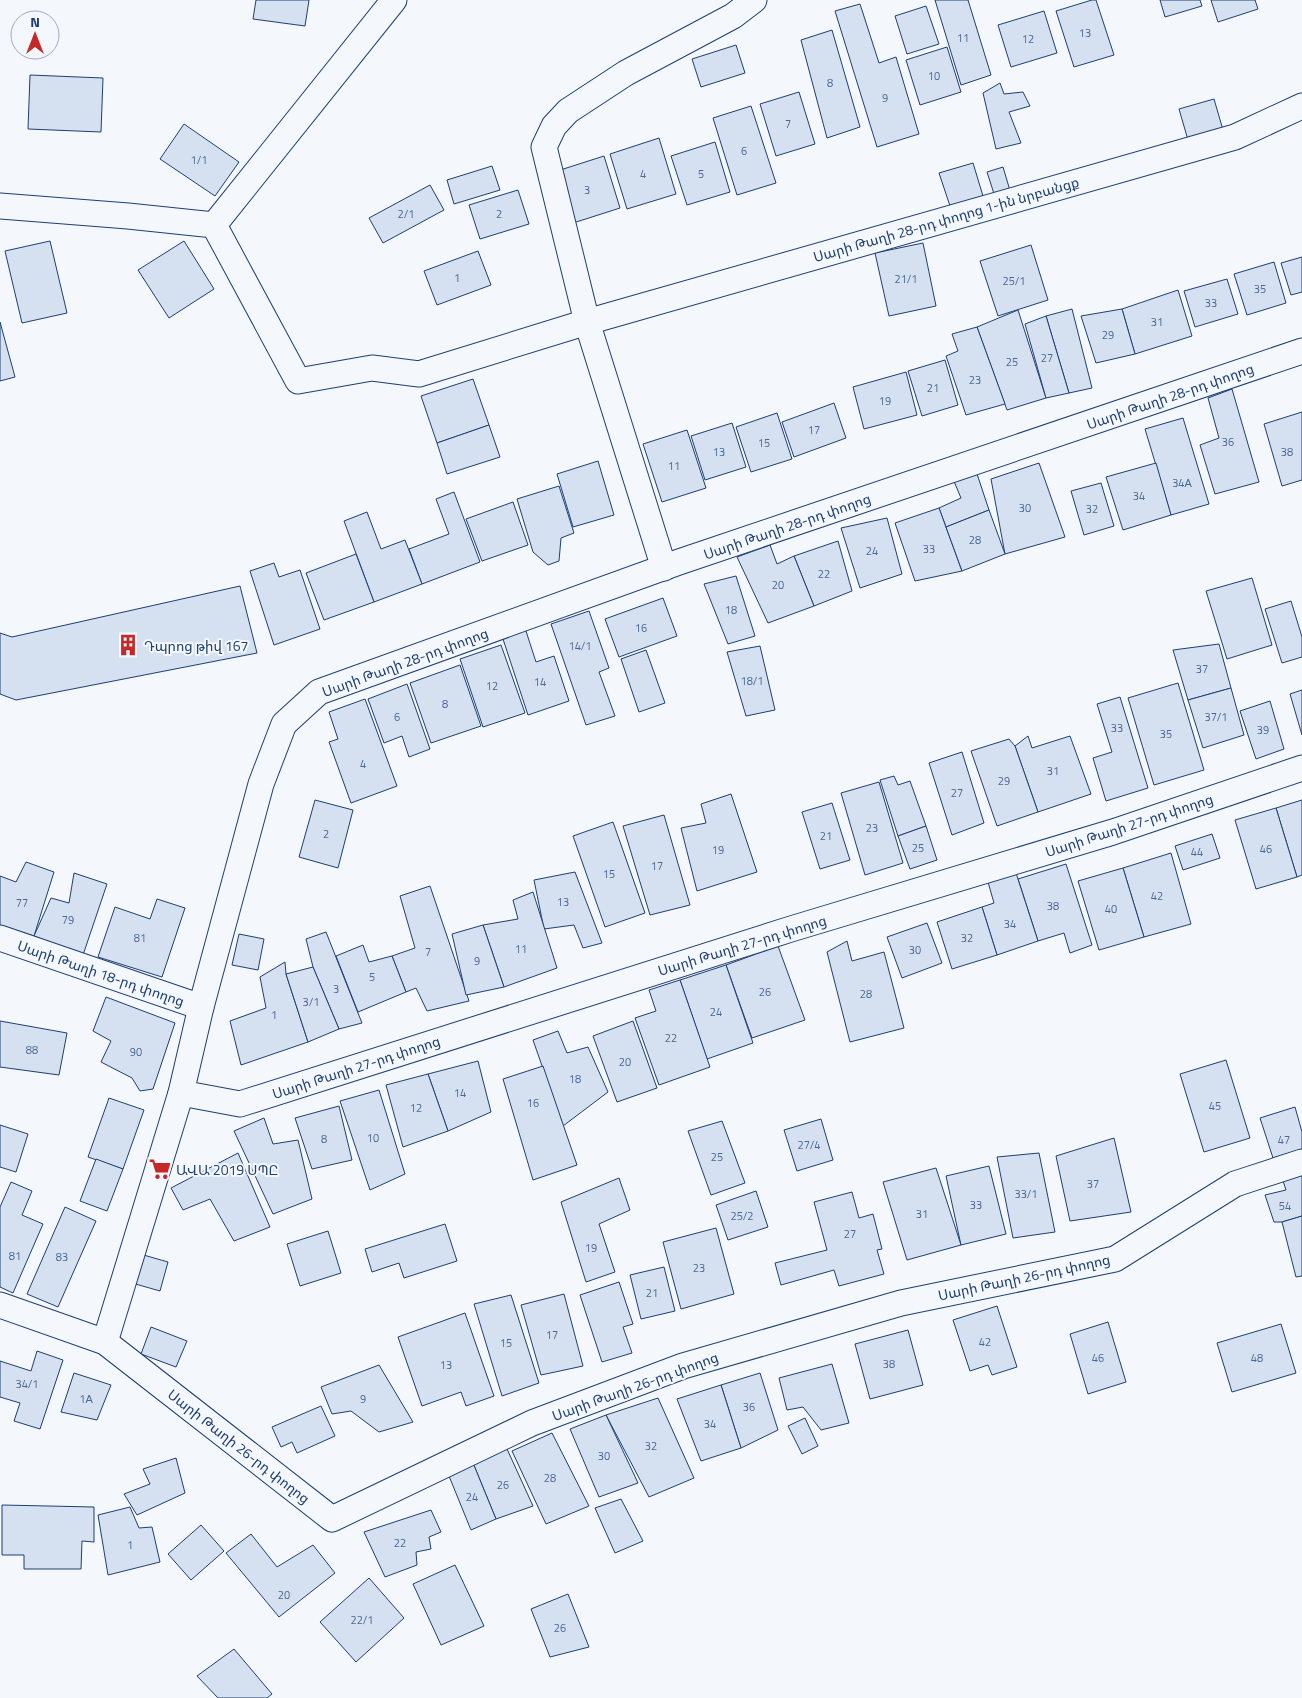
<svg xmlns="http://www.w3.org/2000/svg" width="1302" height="1698" font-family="'Titillium Web','Noto Sans Armenian',sans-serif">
  <rect width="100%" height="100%" fill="#f4f7fb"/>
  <!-- building -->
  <g fill="#d5e0f0" stroke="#1d3f73">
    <polygon points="256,0 309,0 305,26 253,19"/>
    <polygon points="935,0 968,0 991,75 961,85"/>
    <polygon points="1092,0 1096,0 1114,55 1074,67 1056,11"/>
    <polygon points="1160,0 1200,0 1202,6 1165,17"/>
    <polygon points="1211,0 1255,0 1258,9 1218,22"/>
    <polygon points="860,4 879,63 896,57 919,134 877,147 835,11"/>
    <polygon points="926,6 939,44 907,54 895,16"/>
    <polygon points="1044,11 1057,53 1011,67 998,25"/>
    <polygon points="832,30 860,127 827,138 801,40"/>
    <polygon points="736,45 745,73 701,87 692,59"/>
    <polygon points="947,47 961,92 920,105 906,60"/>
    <polygon points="30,75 103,78 101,132 28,129"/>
    <polygon points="1000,83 1004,94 1023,92 1030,106 1009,112 1021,143 996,149 983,93"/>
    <polygon points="799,92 815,144 776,156 760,104"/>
    <polygon points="1214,99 1223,130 1188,140 1179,109"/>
    <polygon points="751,106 776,183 737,195 713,118"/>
    <polygon points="184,124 239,162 215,196 160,159"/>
    <polygon points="659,138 676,194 627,209 610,154"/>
    <polygon points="715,142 730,192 687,205 671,156"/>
    <polygon points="604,156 620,208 570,224 554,172"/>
    <polygon points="973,163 983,196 950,206 939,173"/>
    <polygon points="492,166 500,190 454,204 447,180"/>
    <polygon points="1003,167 1011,194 996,200 987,172"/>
    <polygon points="430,185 444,210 383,243 369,218"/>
    <polygon points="518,190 529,224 480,239 469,205"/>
    <polygon points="50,241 67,313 22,323 5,251"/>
    <polygon points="184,241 214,289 169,318 138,270"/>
    <polygon points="923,243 936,306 889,316 875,253"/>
    <polygon points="1031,245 1048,300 998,316 980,261"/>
    <polygon points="478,251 491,285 437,305 424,271"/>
    <polygon points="1302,257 1302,292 1291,295 1281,263"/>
    <polygon points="1274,262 1286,303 1247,315 1234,274"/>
    <polygon points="1227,279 1238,314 1195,327 1184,291"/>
    <polygon points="1178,290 1192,336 1135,354 1122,309"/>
    <polygon points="1072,309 1092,388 1069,393 1046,316"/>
    <polygon points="1122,309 1135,354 1096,363 1081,316"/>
    <polygon points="1018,310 1046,398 1007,410 977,327"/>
    <polygon points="1046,316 1069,393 1046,398 1025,324"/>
    <polygon points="0,322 15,377 0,381"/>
    <polygon points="977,327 1005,404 966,415 946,356 958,351 952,334"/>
    <polygon points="945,360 958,405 922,416 908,371"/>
    <polygon points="906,372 917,415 864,429 853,387"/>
    <polygon points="473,379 489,425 437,443 421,396"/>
    <polygon points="1232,389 1259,482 1215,494 1200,445 1219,438 1208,398"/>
    <polygon points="834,403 846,438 794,457 782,422"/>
    <polygon points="1302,412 1302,480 1282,486 1264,424"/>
    <polygon points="777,413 792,459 751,472 736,427"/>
    <polygon points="1183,418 1209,504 1171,515 1145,429"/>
    <polygon points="732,423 746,467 705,480 691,436"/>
    <polygon points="489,425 500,457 447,474 437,443"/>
    <polygon points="687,430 706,488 662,502 643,444"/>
    <polygon points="598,461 614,515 573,527 557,474"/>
    <polygon points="1039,463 1065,537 1005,554 991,479"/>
    <polygon points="1156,463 1171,515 1123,530 1106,477"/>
    <polygon points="976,471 989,510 946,527 939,508 961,498 953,479"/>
    <polygon points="1101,483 1114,526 1084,535 1071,491"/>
    <polygon points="559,486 574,533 561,538 559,561 548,565 533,552 517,499"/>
    <polygon points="454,492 480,562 422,584 409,549 449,534 436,499"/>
    <polygon points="513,502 528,545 482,561 466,519"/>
    <polygon points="939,508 962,571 915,581 895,523"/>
    <polygon points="989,510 1005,554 962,571 946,527"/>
    <polygon points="367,512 381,549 405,540 422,584 374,602 344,521"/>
    <polygon points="887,518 902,574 860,588 841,528"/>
    <polygon points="838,541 852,591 814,606 794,556"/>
    <polygon points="770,545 777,564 794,556 814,606 768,623 737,557"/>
    <polygon points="356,554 374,602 324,620 306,573"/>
    <polygon points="274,563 279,577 300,570 320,629 274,645 250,571"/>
    <polygon points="736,576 755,636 728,644 704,584"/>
    <polygon points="1252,578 1272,645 1227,659 1206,591"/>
    <polygon points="240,586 257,653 16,700 0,694 0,633 12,637"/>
    <polygon points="663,598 677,636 619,657 605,619"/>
    <polygon points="1291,601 1302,637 1302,657 1282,663 1265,609"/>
    <polygon points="589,611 609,668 599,672 615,716 586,725 551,624"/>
    <polygon points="525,628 536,662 554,656 569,701 528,715 502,636"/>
    <polygon points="1219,644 1231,688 1188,700 1173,650"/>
    <polygon points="501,645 525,713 483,727 460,659"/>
    <polygon points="760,646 775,710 746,716 727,652"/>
    <polygon points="646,650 665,703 639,712 621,659"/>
    <polygon points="460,665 481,726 431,743 410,683"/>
    <polygon points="1178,683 1204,770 1154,785 1128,698"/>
    <polygon points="407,684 430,749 409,757 402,736 384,743 368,699"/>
    <polygon points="1231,688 1244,735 1203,748 1188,700"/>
    <polygon points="1302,690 1302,735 1290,694"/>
    <polygon points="1120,697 1148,788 1106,801 1093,758 1112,752 1097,704"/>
    <polygon points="365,699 397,786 351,803 329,742 338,739 329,712"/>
    <polygon points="1270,701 1284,749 1256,759 1240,711"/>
    <polygon points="1028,736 1032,748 1070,736 1091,794 1038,812 1015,746"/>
    <polygon points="1009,739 1015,746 1038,812 997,826 971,751"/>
    <polygon points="962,752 984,823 952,835 929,763"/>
    <polygon points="894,776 898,785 910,781 926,826 898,836 880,780"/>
    <polygon points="879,782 903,863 865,875 841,793"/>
    <polygon points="731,794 757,872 697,891 681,828 706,823 701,804"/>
    <polygon points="315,800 353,810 338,868 299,857"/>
    <polygon points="1302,800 1302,875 1297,877 1276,808"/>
    <polygon points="832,803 850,860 820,869 802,812"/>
    <polygon points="1276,808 1297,877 1256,889 1235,820"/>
    <polygon points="664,815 690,905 650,915 623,826"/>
    <polygon points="613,822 645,913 605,927 573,836"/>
    <polygon points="926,826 937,860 910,869 898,836"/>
    <polygon points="1212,834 1220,858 1183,870 1175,846"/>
    <polygon points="1171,853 1191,924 1144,937 1123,868"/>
    <polygon points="26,862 54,872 34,936 0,925 0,876 16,882"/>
    <polygon points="1066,864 1092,945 1070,953 1064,933 1038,941 1018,879"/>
    <polygon points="1123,868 1144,937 1099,950 1078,881"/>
    <polygon points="575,872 602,943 583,948 574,925 544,929 534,880"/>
    <polygon points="74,873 107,884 83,955 34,936 51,898 69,903"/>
    <polygon points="1016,873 1038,941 997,955 982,907 994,903 988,882"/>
    <polygon points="430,886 469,1001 427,1011 416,988 406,992 392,956 415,948 400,896"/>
    <polygon points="533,892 557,968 504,987 483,925 518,919 513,900"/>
    <polygon points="157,899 185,908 162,977 98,957 115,907 150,919"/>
    <polygon points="982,907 997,955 952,969 937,922"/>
    <polygon points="927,923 942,963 902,978 887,937"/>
    <polygon points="483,925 504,987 466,995 452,934"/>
    <polygon points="326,932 362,1023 339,1029 313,967 306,939"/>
    <polygon points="239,934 264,939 258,970 232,965"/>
    <polygon points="847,941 852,961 884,952 904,1028 850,1042 827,952"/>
    <polygon points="363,945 369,962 392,956 406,992 358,1012 336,956"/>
    <polygon points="778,946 805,1020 752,1038 726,965"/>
    <polygon points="285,962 286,974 308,1042 241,1065 230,1021 266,1008 260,977"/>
    <polygon points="726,965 753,1043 707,1059 680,980"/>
    <polygon points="313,967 339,1029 308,1042 286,974"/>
    <polygon points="680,980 710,1067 659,1085 635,1018 656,1011 649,990"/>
    <polygon points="106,997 175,1023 153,1089 140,1091 132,1078 101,1062 111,1041 93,1031"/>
    <polygon points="0,1021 67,1033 59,1075 0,1067"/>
    <polygon points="633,1021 657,1088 617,1102 593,1036"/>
    <polygon points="558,1031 567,1053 588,1047 608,1092 563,1126 533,1040"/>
    <polygon points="1226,1060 1250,1138 1204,1152 1180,1074"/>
    <polygon points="478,1061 491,1112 448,1131 428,1074"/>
    <polygon points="543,1066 577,1165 533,1180 503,1079"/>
    <polygon points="428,1074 448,1131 403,1147 386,1085"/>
    <polygon points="379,1090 405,1174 370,1190 340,1101"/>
    <polygon points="109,1098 144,1110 123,1169 88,1157"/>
    <polygon points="339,1106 352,1160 312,1169 295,1118"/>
    <polygon points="1295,1107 1302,1132 1302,1149 1273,1158 1260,1118"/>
    <polygon points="264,1118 273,1144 298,1140 312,1199 273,1214 234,1131"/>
    <polygon points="821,1119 833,1160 797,1171 784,1130"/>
    <polygon points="722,1121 745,1183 711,1195 688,1131"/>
    <polygon points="0,1125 28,1134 16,1172 0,1167"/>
    <polygon points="1114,1138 1131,1212 1070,1221 1056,1156"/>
    <polygon points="238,1153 270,1227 234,1241 210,1199 183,1210 171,1188"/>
    <polygon points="1039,1153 1055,1232 1013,1238 997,1157"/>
    <polygon points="96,1159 123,1169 107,1211 80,1201"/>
    <polygon points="989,1166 1006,1234 961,1245 946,1176"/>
    <polygon points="936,1168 961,1245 907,1260 883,1182"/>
    <polygon points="1302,1169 1302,1216 1282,1222 1274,1222 1265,1195 1286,1190 1281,1175"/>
    <polygon points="619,1178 630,1210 599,1224 615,1272 586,1282 561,1202"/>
    <polygon points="11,1182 32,1191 22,1215 43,1224 13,1293 0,1287 0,1207"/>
    <polygon points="756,1191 768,1227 728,1240 716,1205"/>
    <polygon points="852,1192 859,1218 873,1214 882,1249 877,1250 884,1274 839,1286 834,1270 781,1285 775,1263 827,1250 814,1202"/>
    <polygon points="65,1207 96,1221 58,1307 27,1294"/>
    <polygon points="1302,1216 1302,1276 1296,1277 1282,1222"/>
    <polygon points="445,1224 457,1261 404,1278 399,1263 372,1272 365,1249"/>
    <polygon points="716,1228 734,1294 681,1309 663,1242"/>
    <polygon points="328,1231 341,1273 300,1286 287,1244"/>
    <polygon points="140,1254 168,1262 160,1291 132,1283"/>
    <polygon points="664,1267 675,1311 641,1319 630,1275"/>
    <polygon points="619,1282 633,1324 623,1327 632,1353 602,1362 580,1295"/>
    <polygon points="564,1294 583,1366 541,1375 521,1305"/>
    <polygon points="511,1295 539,1383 502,1396 474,1304"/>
    <polygon points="997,1306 1017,1367 992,1375 988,1365 970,1371 953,1320"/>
    <polygon points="465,1313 494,1396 466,1406 461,1392 422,1406 398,1337"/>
    <polygon points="1108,1322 1126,1382 1088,1394 1070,1334"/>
    <polygon points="1281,1324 1296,1373 1232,1392 1217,1343"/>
    <polygon points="151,1327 187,1341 176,1367 141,1354"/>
    <polygon points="908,1330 923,1385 870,1399 855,1344"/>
    <polygon points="37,1351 63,1360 40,1429 14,1421 20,1403 0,1397 0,1361 31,1371"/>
    <polygon points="832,1364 849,1423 821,1430 803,1407 787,1410 779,1378"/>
    <polygon points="379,1365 413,1422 379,1432 351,1411 332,1414 321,1387"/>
    <polygon points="74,1373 111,1385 97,1420 61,1412"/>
    <polygon points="760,1373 778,1430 741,1448 721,1385"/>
    <polygon points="721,1385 741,1448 701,1461 677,1399"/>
    <polygon points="658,1398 694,1478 649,1497 606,1415"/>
    <polygon points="321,1406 335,1436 297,1453 292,1442 281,1447 272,1427"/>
    <polygon points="606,1415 638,1483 599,1497 570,1429"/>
    <polygon points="805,1418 818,1446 802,1454 788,1426"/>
    <polygon points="552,1433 589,1506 546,1524 512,1451"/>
    <polygon points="507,1449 533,1506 496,1519 473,1463"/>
    <polygon points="176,1458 185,1493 137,1515 124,1494 150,1484 143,1469"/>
    <polygon points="473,1463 496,1519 471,1530 449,1476"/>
    <polygon points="621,1499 643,1541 615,1553 595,1508"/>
    <polygon points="2,1505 94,1507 94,1542 82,1541 81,1569 24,1569 24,1555 2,1555"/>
    <polygon points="130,1507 139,1528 152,1527 160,1562 108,1575 98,1515"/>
    <polygon points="431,1510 441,1532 429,1537 431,1549 416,1552 417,1565 385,1577 364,1532"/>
    <polygon points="201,1525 224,1551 191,1580 168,1554"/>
    <polygon points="251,1534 277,1567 313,1545 335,1573 279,1617 226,1553"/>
    <polygon points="455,1565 484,1626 441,1645 413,1584"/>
    <polygon points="369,1578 404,1618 356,1662 320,1622"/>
    <polygon points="568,1594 589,1647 550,1657 531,1609"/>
    <polygon points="234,1649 272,1694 267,1698 218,1698 197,1676"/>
  </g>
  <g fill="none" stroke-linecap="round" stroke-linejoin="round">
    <!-- street casing -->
    <g stroke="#1d3f73" stroke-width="27">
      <g id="street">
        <polyline points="0,206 128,216 214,225"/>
        <polyline points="214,225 298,381 372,368 419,374 587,322 1235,137 1302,106"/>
        <polyline points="214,225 394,0"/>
        <polyline points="664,568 587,322 544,147 554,126 568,111 626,73 733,16 754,0"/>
        <polyline points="0,938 201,1007"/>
        <polyline points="181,1093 240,1104 791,929 1113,832 1302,768"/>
        <polyline points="0,1305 105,1342 332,1519 532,1423 683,1366 901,1303 1115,1259 1235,1184 1302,1162"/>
        <polyline points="105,1342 181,1093 201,1007 261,784 284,724 319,692 679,562 1302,351"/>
      </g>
    </g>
    <!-- street -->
    <use href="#street" stroke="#f4f7fb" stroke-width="25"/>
  </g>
  <!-- icons -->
  <defs>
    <g id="building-bare" transform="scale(1.725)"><path d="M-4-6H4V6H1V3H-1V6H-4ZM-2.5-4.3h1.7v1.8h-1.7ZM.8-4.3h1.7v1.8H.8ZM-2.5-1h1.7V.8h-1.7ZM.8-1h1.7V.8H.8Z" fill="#c62828" stroke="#f4f7fb" stroke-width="2.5" paint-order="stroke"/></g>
    <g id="supermarket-bare" transform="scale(1.725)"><path d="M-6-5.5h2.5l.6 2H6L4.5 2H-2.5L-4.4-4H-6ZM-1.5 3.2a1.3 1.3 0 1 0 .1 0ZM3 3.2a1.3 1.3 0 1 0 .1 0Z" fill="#c62828" stroke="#f4f7fb" stroke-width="2.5" paint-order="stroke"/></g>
  </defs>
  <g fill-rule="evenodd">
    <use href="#building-bare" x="128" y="645"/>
    <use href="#supermarket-bare" x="160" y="1169"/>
  </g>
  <g text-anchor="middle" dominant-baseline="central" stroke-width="4" stroke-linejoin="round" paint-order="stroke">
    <!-- number labels -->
    <g font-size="11" fill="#4b6792">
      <text x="1085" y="33">13</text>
      <text x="963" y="38">11</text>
      <text x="1028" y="39">12</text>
      <text x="934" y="76">10</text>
      <text x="830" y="83">8</text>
      <text x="885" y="98">9</text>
      <text x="788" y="124">7</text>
      <text x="744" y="151">6</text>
      <text x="199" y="160">1/1</text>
      <text x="643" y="174">4</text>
      <text x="701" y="174">5</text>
      <text x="587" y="190">3</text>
      <text x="406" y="214">2/1</text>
      <text x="499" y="214">2</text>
      <text x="457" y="278">1</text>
      <text x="906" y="279">21/1</text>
      <text x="1014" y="281">25/1</text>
      <text x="1260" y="289">35</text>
      <text x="1211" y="303">33</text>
      <text x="1157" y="322">31</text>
      <text x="1108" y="335">29</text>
      <text x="1047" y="358">27</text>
      <text x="1012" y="362">25</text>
      <text x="975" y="380">23</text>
      <text x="933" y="388">21</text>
      <text x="885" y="401">19</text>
      <text x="814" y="430">17</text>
      <text x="1228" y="442">36</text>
      <text x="764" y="443">15</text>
      <text x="719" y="452">13</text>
      <text x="1287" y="452">38</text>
      <text x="674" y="466">11</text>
      <text x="1182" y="483">34А</text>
      <text x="1139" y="496">34</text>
      <text x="1025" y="508">30</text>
      <text x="1092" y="509">32</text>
      <text x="975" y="540">28</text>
      <text x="929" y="549">33</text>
      <text x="872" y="551">24</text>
      <text x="824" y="574">22</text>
      <text x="778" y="585">20</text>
      <text x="731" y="610">18</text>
      <text x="641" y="628">16</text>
      <text x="580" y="646">14/1</text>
      <text x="1202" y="669">37</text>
      <text x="752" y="681">18/1</text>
      <text x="540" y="682">14</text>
      <text x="492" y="686">12</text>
      <text x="445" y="704">8</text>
      <text x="397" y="717">6</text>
      <text x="1216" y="717">37/1</text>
      <text x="1117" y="728">33</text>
      <text x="1263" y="730">39</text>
      <text x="1166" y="734">35</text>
      <text x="363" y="764">4</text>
      <text x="1053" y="771">31</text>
      <text x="1004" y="781">29</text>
      <text x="957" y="793">27</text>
      <text x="872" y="828">23</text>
      <text x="326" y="834">2</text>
      <text x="826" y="836">21</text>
      <text x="918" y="848">25</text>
      <text x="1266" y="849">46</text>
      <text x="718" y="850">19</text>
      <text x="1197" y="852">44</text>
      <text x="657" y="866">17</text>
      <text x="609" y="874">15</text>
      <text x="1157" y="896">42</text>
      <text x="563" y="902">13</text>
      <text x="22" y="903">77</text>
      <text x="1053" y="906">38</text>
      <text x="1111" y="909">40</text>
      <text x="68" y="920">79</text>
      <text x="1010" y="924">34</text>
      <text x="140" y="938">81</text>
      <text x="967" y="938">32</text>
      <text x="521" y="949">11</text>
      <text x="915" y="950">30</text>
      <text x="428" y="952">7</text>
      <text x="477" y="961">9</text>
      <text x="372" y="977">5</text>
      <text x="336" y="989">3</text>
      <text x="765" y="992">26</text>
      <text x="866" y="994">28</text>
      <text x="311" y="1002">3/1</text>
      <text x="716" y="1012">24</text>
      <text x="274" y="1015">1</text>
      <text x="671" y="1038">22</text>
      <text x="32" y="1050">88</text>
      <text x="136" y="1052">90</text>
      <text x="625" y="1062">20</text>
      <text x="575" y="1079">18</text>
      <text x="460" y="1093">14</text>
      <text x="533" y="1103">16</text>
      <text x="1215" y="1106">45</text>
      <text x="416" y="1108">12</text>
      <text x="373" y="1138">10</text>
      <text x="324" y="1139">8</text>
      <text x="1284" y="1140">47</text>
      <text x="809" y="1145">27/4</text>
      <text x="717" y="1157">25</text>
      <text x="1093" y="1184">37</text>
      <text x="1026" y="1194">33/1</text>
      <text x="976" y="1205">33</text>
      <text x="1285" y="1206">54</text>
      <text x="922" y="1214">31</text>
      <text x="742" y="1216">25/2</text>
      <text x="850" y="1234">27</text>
      <text x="591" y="1248">19</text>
      <text x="15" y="1256">81</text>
      <text x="62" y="1257">83</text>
      <text x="699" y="1268">23</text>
      <text x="652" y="1293">21</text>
      <text x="552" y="1335">17</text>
      <text x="985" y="1342">42</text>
      <text x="506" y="1343">15</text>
      <text x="1098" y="1358">46</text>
      <text x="1257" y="1358">48</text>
      <text x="889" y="1364">38</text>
      <text x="446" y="1365">13</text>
      <text x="27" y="1384">34/1</text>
      <text x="86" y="1399">1А</text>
      <text x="363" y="1399">9</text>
      <text x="749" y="1407">36</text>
      <text x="710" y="1424">34</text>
      <text x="651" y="1446">32</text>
      <text x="604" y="1456">30</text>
      <text x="550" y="1478">28</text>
      <text x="503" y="1485">26</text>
      <text x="472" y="1497">24</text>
      <text x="400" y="1543">22</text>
      <text x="130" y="1545">1</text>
      <text x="284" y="1595">20</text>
      <text x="362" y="1620">22/1</text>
      <text x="560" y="1628">26</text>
    </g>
    <!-- street labels -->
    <g font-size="14" fill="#1d3f73" stroke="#f4f7fb">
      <text transform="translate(946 219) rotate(-16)">Սարի Թաղի 28-րդ փողոց 1-ին նրբանցք</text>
      <text transform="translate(1170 396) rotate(-19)">Սարի Թաղի 28-րդ փողոց</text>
      <text transform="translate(787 526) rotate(-19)">Սարի Թաղի 28-րդ փողոց</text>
      <text transform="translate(405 662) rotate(-20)">Սարի Թաղի 28-րդ փողոց</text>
      <text transform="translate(1129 825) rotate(-18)">Սարի Թաղի 27-րդ փողոց</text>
      <text transform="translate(742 945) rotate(-17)">Սարի Թաղի 27-րդ փողոց</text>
      <text transform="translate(101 973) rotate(19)">Սարի Թաղի 18-րդ փողոց</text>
      <text transform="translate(356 1067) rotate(-18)">Սարի Թաղի 27-րդ փողոց</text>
      <text transform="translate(1024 1277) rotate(-12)">Սարի Թաղի 26-րդ փողոց</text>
      <text transform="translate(635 1386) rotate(-20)">Սարի Թաղի 26-րդ փողոց</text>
      <text transform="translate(239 1446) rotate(38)">Սարի Թաղի 26-րդ փողոց</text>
    </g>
    <!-- poi labels -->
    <g font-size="14" fill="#1d3f73" stroke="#f4f7fb" text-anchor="start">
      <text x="144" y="645">Դպրոց թիվ 167</text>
      <text x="176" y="1169">ԱՎԱ 2019 ՍՊԸ</text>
    </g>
  </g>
  <!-- north arrow -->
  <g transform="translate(35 35)"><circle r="24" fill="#f4f7fb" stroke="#9eadc5"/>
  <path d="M0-4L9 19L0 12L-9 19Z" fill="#c62828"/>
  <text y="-8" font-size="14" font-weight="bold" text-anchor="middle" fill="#1d3f73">N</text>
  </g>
</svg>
